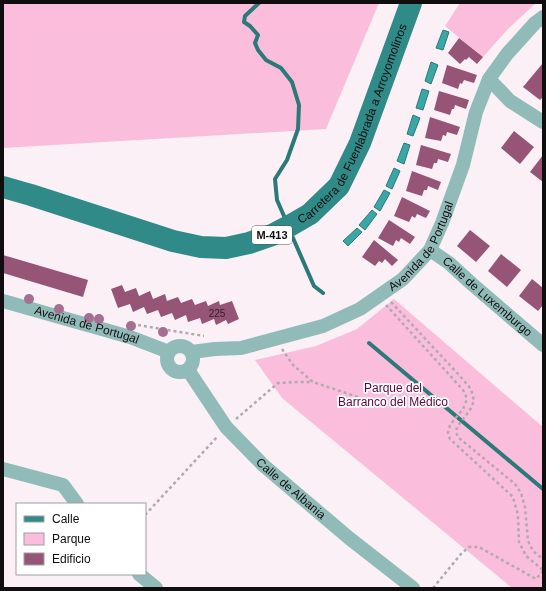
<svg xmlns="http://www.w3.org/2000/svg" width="546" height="591" font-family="Arial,sans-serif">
  <rect width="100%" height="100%" fill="#fbf0f5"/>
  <!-- green -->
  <g fill="#fabedc">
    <polygon points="3,3 379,3 326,129 3,148"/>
    <polygon points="460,3 536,3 508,29 483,57 445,26"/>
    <polygon points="394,299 543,427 543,588 512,588 282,398 255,360 316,346 357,329"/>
  </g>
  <!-- water -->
  <g fill="#38a7a6" stroke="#2c7979">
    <polygon points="443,30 449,32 443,50 436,48"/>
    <polygon points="431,62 438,65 431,84 425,81"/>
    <polygon points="422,89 429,91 423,110 416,108"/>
    <polygon points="413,115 420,118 413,136 407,134"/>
    <polygon points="404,143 410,145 404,164 397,161"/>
    <polygon points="394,168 400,171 392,189 386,186"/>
    <polygon points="384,190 390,193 380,211 374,207"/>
    <polygon points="372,210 377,214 365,230 359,225"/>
    <polygon points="357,228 362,232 348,246 343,241"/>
  </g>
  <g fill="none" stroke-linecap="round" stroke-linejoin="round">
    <!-- stream -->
    <g stroke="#2c7979" stroke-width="4">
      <polyline points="259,3 245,16 244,22 250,26 258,35 255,43 258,50 266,60 281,68 292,82 299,105 298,129 287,160 275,179 277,200 284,216"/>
      <polyline points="293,238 314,286 323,293"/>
      <polyline points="369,343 543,489"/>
    </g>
  </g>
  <!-- building -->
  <g fill="#965477">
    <polygon points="459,38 483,57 477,64 469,57 466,60 465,59 460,64 448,53"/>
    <polygon points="543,63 543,97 540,100 523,87"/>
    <polygon points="447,65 477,75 474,83 464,80 462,84 460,83 458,89 442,83"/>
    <polygon points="439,91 469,100 466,109 455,105 454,109 452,109 450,115 434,110"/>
    <polygon points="430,117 460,127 457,135 447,132 446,136 443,135 441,141 425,138"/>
    <polygon points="514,131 534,147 520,164 501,148"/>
    <polygon points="421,145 451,154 448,162 438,159 437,163 434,163 432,169 416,165"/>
    <polygon points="543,155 543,182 530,172"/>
    <polygon points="412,171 441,182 438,190 428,186 427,190 424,190 422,196 406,191"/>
    <polygon points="402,197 430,211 426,218 417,214 415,218 412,216 409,222 394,216"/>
    <polygon points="389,220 415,237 410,244 401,238 399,242 396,240 393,246 378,238"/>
    <polygon points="470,230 490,246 476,262 457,246"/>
    <polygon points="374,240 398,260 392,266 385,259 382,263 379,261 375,266 362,257"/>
    <polygon points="501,254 521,270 507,287 488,271"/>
    <polygon points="3,255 88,280 83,297 3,273"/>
    <polygon points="532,279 543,288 543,305 538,311 519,296"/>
    <polygon points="122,285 125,292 136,288 139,296 150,291 153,299 165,294 167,301 178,297 181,303 192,299 195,305 206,301 208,306 219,301 220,305 232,301 239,319 228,324 226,320 216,325 214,319 202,324 200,318 188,322 186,315 175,320 172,313 161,317 158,310 147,314 144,307 133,312 130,304 118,308 111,289"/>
  </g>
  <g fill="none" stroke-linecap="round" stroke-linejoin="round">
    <!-- path -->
    <g stroke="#b2a9ad" stroke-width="2.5" stroke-dasharray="3 3" stroke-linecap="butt">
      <polyline points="391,302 459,375 471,389 474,401 470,410 457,427 456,433 459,438 515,484 521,493 525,507 528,541 533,551 543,559"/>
      <polyline points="386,305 463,390 467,399 463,409 450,425 448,433 450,439 513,497 518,515 519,542 526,556 543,570"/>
      <polyline points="138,325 204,336"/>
      <polyline points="282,349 293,365 313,382 358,397"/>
      <polyline points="236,419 278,383 299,382 313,382"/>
      <polyline points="145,515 218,436"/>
      <polyline points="433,588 461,554 469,547 479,547 536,579 543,571"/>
    </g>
    <!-- minor -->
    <g stroke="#91bbb9" stroke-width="14">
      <polyline points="489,79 510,101 543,122"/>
      <path id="s1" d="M430,250L449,263L472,284L543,345"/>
      <path id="s2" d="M3,301L130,337L169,352"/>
      <circle cx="180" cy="359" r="13"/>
      <path id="s3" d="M192,352L215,349L241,348L323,326L360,309L403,279L430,250L442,223L463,165L476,112L489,79L507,54L535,23L543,17"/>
      <path id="s4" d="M188,370L226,427L263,465L349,538L413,588"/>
      <polyline points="3,469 63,485 77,504"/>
      <polyline points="139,574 156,588"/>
    </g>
    <!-- primary -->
    <path stroke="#308a88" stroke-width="22" id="s5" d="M3,187L31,195L173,241L201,247L226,248L249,243L272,235L291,225L310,214L339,186L360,143L411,3"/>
  </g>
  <!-- trees -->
  <g fill="#a46f90">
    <circle cx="29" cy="299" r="5"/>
    <circle cx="59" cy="309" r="5"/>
    <circle cx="89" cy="318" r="5"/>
    <circle cx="99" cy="319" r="5"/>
    <circle cx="131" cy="326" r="5"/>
    <circle cx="163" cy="332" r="5"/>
  </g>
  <g text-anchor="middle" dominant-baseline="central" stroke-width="3.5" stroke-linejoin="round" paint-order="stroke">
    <!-- number labels -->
    <g font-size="10" fill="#321f29">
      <text x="217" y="313">225</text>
    </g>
    <!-- shield labels -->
    <rect fill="#fff" stroke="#585657" stroke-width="1" x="252" y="226" width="40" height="18" rx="3"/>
    <g font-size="11" font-weight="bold" fill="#110d0f">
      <text x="272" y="235">M-413</text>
    </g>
    <!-- street labels -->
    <g font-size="12" fill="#110d0f" stroke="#fff">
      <text stroke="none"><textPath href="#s5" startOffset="424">Carretera de Fuenlabrada a Arroyomolinos</textPath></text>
      <text stroke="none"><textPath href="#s3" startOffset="265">Avenida de Portugal</textPath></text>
      <text stroke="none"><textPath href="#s1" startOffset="74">Calle de Luxemburgo</textPath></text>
      <text stroke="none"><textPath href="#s2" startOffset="87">Avenida de Portugal</textPath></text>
      <text stroke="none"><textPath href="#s4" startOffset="158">Calle de Albania</textPath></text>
    </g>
    <!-- park labels -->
    <g font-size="12" fill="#5c053e" stroke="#fff">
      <text x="393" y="388">Parque del<tspan x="393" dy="14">Barranco del Médico</tspan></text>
    </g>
  </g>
  <!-- border -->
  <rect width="546" height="591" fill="none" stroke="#110d0f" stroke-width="8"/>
  <!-- legend -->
  <rect x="16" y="503" width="130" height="72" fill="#ffffff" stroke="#a09e9f"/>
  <rect x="24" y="516" width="20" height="6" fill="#308a88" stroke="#a09e9f"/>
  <text x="52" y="523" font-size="12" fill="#110d0f">Calle</text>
  <rect x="24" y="533" width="20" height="12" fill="#fabedc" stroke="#a09e9f"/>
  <text x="52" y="543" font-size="12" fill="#110d0f">Parque</text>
  <rect x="24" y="553" width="20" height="12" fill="#965477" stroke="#a09e9f"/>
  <text x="52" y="563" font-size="12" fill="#110d0f">Edificio</text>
</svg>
